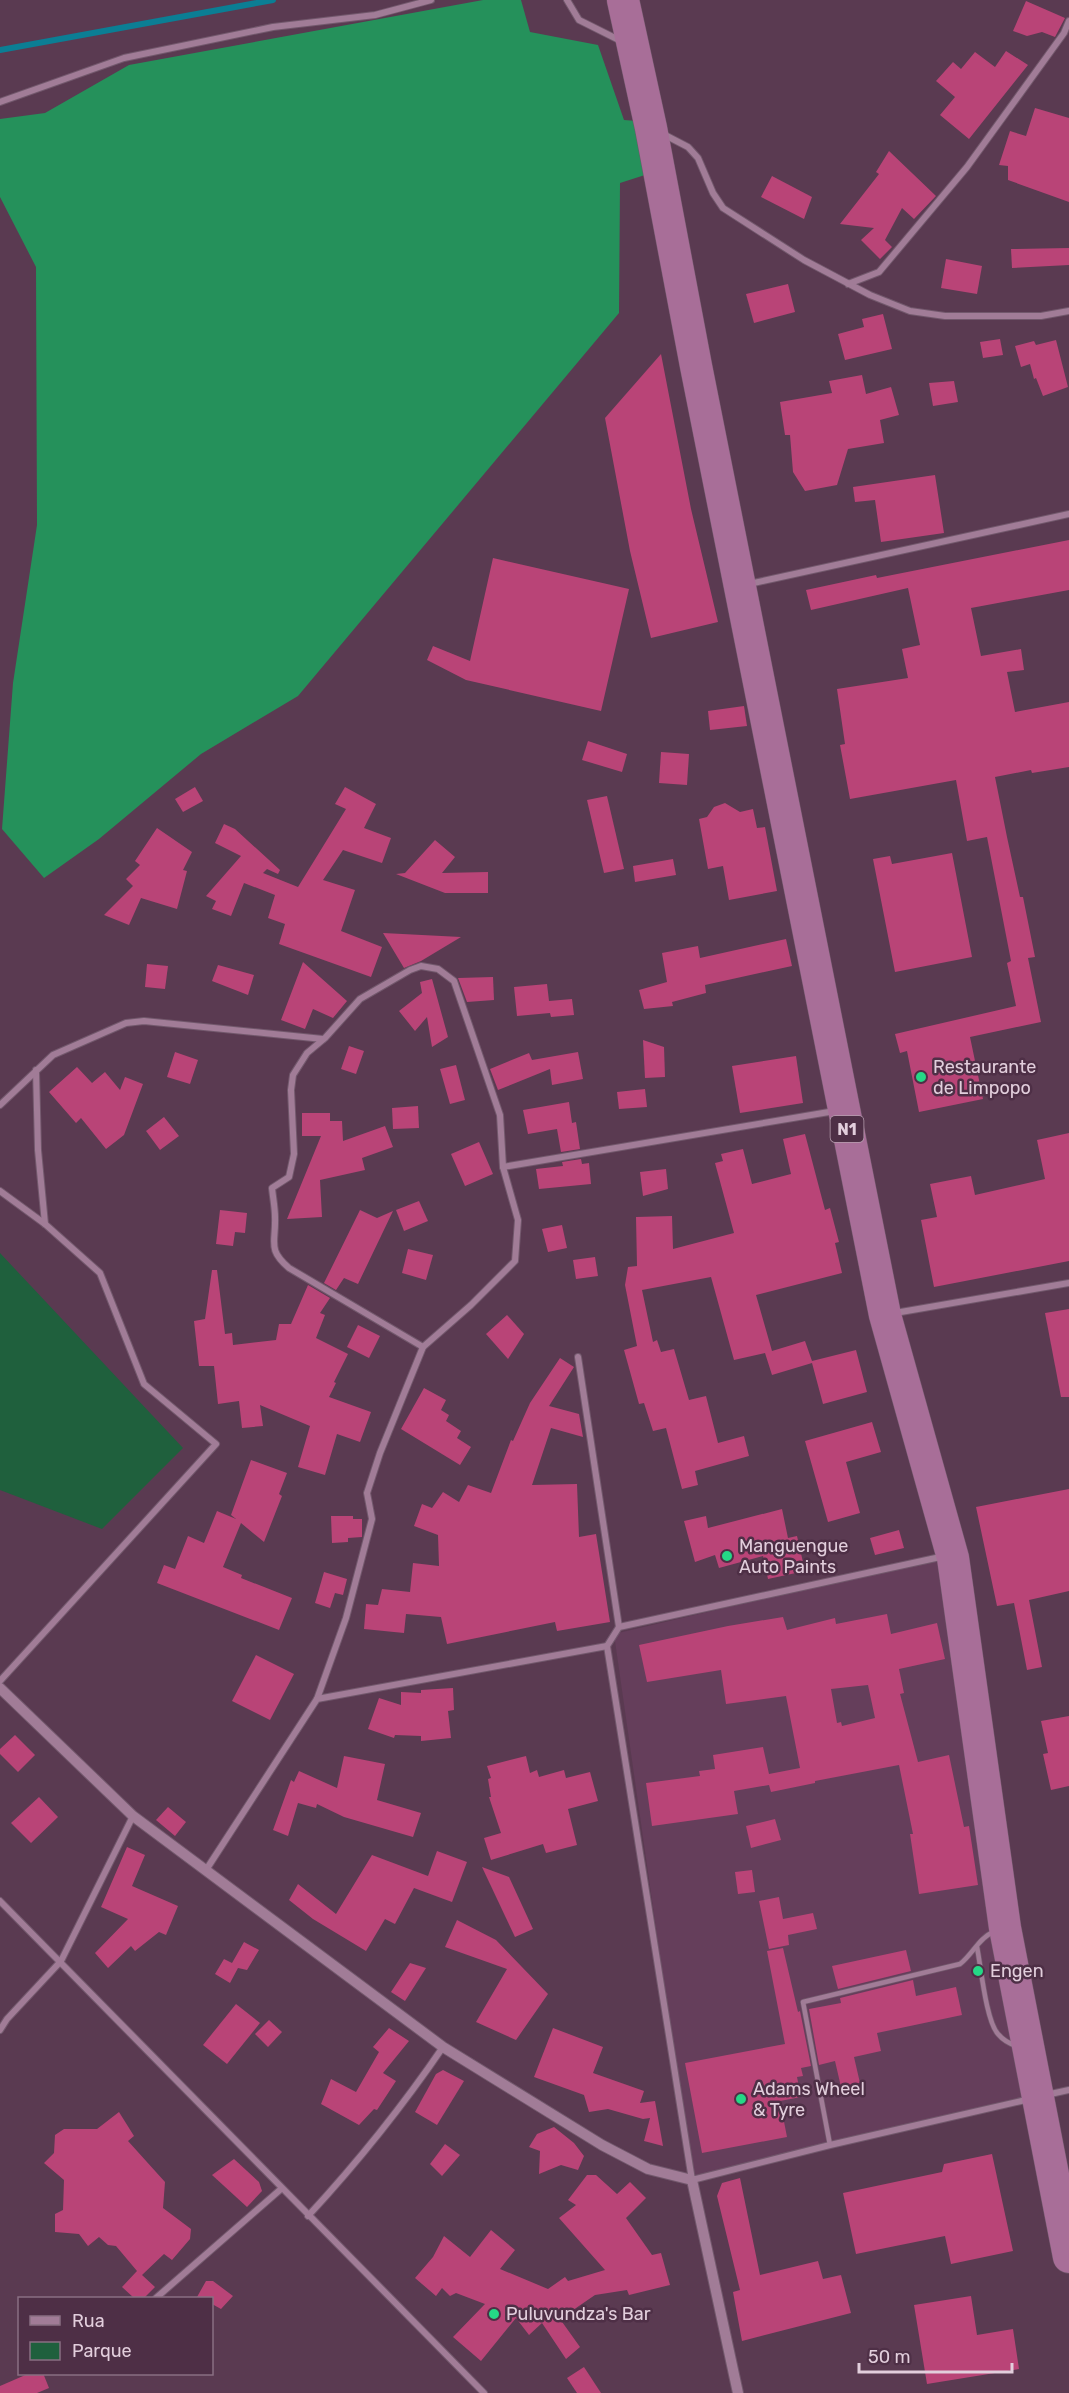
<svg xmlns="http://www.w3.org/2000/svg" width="1069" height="2393" font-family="Rubik,sans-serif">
  <rect width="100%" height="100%" fill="#5a3a51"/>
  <!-- built -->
  <polygon fill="#653e5b" points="946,1556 1038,2097 692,2180 614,1634"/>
  <!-- green -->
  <polygon fill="#1f603d" points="0,1253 183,1448 102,1529 0,1490"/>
  <!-- forest -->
  <polygon fill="#25915b" points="483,0 521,0 530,32 598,45 624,120 637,121 648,174 620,183 619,313 298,696 201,754 99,839 44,878 2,829 13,683 37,525 36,267 0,197 0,119 45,113 129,65"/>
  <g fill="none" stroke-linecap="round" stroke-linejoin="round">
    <!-- stream -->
    <polyline stroke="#0b7e94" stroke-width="6" points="0,50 273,0"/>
  </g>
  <!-- building -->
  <g fill="#b94477" fill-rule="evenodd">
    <polygon points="1026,1 1065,18 1055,37 1042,32 1027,36 1013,31"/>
    <polygon points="1006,51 1028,65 969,139 940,115 955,97 936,81 953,62 961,69 975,52 995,67"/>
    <polygon points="1035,108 1069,118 1069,202 1008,180 1008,166 999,165 1010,131 1026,136"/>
    <polygon points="889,151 936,196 914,219 902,208 885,240 892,247 880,259 861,240 874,228 840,224 879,174 876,172"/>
    <polygon points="772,176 812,197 804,219 761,197"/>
    <polygon points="1069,248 1069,265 1012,268 1011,249"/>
    <polygon points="946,259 982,266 977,294 941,288"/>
    <polygon points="788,284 795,312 754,323 746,294"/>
    <polygon points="883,314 892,349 845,360 838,334 864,327 862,319"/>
    <polygon points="1000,339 1003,355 983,358 980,342"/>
    <polygon points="1056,340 1068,387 1043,396 1036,378 1034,379 1030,364 1021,367 1015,346 1034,341 1036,345"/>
    <polygon points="661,354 691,509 718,622 651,638 630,551 605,418"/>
    <polygon points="862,375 866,394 891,387 899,415 880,420 884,443 848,449 837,485 805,491 793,472 790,435 785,435 780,402 832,393 829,381"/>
    <polygon points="954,381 958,402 933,406 929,383"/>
    <polygon points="935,475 944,533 881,542 875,500 855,502 853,487"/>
    <polygon points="1069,540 1069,590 971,608 981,656 1021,649 1024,670 1007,672 1015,712 1069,702 1069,767 1032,773 1031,770 995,777 1007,837 1020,897 1023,897 1035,957 1028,958 1041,1022 970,1037 983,1099 919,1112 907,1051 900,1053 895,1034 1016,1006 1007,963 1011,961 987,837 967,841 956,780 850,799 840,745 845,744 837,689 908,678 902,649 920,645 908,588 811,610 806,590 876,575 877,578"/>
    <polygon points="493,558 629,589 601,711 466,680 427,660 433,646 470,661"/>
    <polygon points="744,706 747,726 710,730 708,711"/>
    <polygon points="588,741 627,754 622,772 582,760"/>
    <polygon points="661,752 689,754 687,785 659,783"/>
    <polygon points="195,787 203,801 183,812 175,799"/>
    <polygon points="345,787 376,804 364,828 391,838 382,863 343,850 323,880 355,890 341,931 382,947 371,977 279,944 285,924 268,918 275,895 244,883 231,916 212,909 216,901 206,896 241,856 215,843 224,824 235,829 280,870 278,874 267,869 263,873 298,887 346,809 335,804"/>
    <polygon points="607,796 624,869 604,873 587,800"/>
    <polygon points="725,803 740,812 753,809 757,828 765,827 777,891 729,900 723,866 708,869 699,819 707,817 714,807"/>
    <polygon points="157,828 192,852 183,870 187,871 177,909 141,898 129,925 104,915 133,886 126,879 140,865 135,861"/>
    <polygon points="435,840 455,857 442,873 488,872 488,893 445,893 396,874 405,873"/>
    <polygon points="952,853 972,957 895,972 873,859 890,856 892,864"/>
    <polygon points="673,859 676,875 635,882 633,866"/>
    <polygon points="383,933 461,937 421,961 404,968"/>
    <polygon points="786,939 792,966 705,985 706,993 672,1002 673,1006 644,1009 639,990 667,982 662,953 698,946 700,958"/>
    <polygon points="303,962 347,1001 333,1018 313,1009 305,1029 281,1020"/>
    <polygon points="147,964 168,966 165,989 145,987"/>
    <polygon points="218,965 254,975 248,995 212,981"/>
    <polygon points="493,977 494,1000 467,1002 458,978"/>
    <polygon points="432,979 448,1037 432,1047 427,1017 415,1031 399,1011 422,993 420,982"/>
    <polygon points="547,984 549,1001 572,999 574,1015 551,1017 550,1013 517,1016 514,987"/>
    <polygon points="643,1040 664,1047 665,1077 645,1078"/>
    <polygon points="349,1046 364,1051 356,1074 341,1069"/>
    <polygon points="175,1052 198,1060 190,1084 167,1077"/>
    <polygon points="578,1052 583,1079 552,1085 550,1069 498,1090 490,1069 529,1053 532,1060"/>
    <polygon points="796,1056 803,1103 740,1113 732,1066"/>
    <polygon points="456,1065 465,1100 450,1104 440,1069"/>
    <polygon points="77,1067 92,1083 105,1072 120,1090 125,1077 143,1084 124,1135 106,1149 81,1118 76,1123 49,1092"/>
    <polygon points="645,1089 647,1107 619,1109 617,1092"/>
    <polygon points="569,1102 572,1123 576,1122 580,1149 561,1152 557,1129 528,1134 523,1110"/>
    <polygon points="418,1106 419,1128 393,1129 392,1108"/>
    <polygon points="302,1113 330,1113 330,1121 342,1121 343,1141 385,1126 393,1147 362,1158 365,1170 320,1180 322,1217 287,1219 321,1136 302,1136"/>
    <polygon points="164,1117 179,1136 160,1150 146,1131"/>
    <polygon points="1069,1133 1069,1261 934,1287 921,1220 937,1217 930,1184 971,1176 975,1195 1045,1179 1037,1140"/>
    <polygon points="805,1134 825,1210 830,1208 839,1242 835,1243 842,1273 756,1295 772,1351 805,1341 812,1361 856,1350 867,1392 823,1404 812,1363 772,1375 765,1353 734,1360 711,1277 642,1290 653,1342 657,1340 661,1352 674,1349 689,1400 706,1396 718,1443 744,1436 749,1456 695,1471 698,1485 682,1489 666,1428 653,1431 644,1403 639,1404 624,1350 637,1346 625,1285 628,1267 637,1266 636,1217 672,1216 673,1249 734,1233 715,1163 723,1161 721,1154 743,1149 752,1184 791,1174 783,1139"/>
    <polygon points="479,1142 493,1174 465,1186 451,1154"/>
    <polygon points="581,1159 582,1164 589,1163 591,1184 539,1189 536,1169 563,1166 562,1162"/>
    <polygon points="666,1169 668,1189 643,1196 640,1172"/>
    <polygon points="419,1201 428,1221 404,1231 396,1210"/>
    <polygon points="220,1210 247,1213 245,1233 235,1232 233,1246 216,1244"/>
    <polygon points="360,1210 377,1218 393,1211 358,1284 344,1278 336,1290 324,1283"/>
    <polygon points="562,1225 567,1248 548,1252 542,1229"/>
    <polygon points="408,1249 433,1255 426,1280 402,1273"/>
    <polygon points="595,1257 598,1276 576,1279 573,1260"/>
    <polygon points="212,1270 217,1270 225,1334 232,1333 233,1345 276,1340 279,1324 291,1324 308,1285 330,1298 320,1313 325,1315 316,1338 348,1354 334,1382 336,1383 329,1397 371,1412 360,1442 337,1434 325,1475 298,1467 310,1426 260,1405 263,1426 242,1428 239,1401 218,1404 214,1366 199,1366 194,1321 205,1319"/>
    <polygon points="1069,1309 1069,1397 1061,1397 1045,1313"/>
    <polygon points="507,1315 524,1334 508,1359 486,1334"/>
    <polygon points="358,1325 380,1336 369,1358 347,1347"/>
    <polygon points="560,1358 574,1367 549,1406 579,1414 583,1437 551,1428 532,1485 577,1484 579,1537 596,1534 610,1622 557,1631 555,1622 447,1644 441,1617 406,1614 404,1633 364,1629 366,1604 378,1605 382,1589 410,1592 413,1563 439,1566 438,1535 414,1526 422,1504 432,1508 443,1492 459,1502 468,1485 491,1493 511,1440 513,1441 530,1403"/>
    <polygon points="424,1388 446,1400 441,1410 449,1415 446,1421 461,1431 457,1438 471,1447 460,1465 401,1429"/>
    <polygon points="872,1422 881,1452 846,1462 860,1513 828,1522 805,1441"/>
    <polygon points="251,1460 287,1473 279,1494 282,1496 264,1542 241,1523 223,1567 242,1575 241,1578 292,1598 279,1630 157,1583 164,1565 175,1569 188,1536 204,1543 217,1511 236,1519 231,1515"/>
    <polygon points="1069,1489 1069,1591 1029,1600 1042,1667 1027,1670 1014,1603 997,1606 976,1507"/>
    <polygon points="782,1509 788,1538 797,1536 805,1571 768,1579 763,1556 719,1568 715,1555 695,1562 684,1521 706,1516 708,1528"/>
    <polygon points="331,1516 353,1516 353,1519 362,1519 362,1537 348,1538 348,1542 332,1543"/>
    <polygon points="899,1530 904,1548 875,1555 870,1538"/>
    <polygon points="324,1572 347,1579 343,1595 335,1593 330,1608 315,1603"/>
    <path d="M887,1614L891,1634L937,1623L945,1659L899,1669L904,1693L900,1694L918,1762L949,1755L964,1827L969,1826L978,1885L919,1894L910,1834H913L899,1765L815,1781V1783L771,1792L769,1785L734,1791L738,1814L652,1826L646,1783L700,1776L699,1771L715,1769L713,1755L763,1747L769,1774L800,1768L786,1696L726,1704L721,1670L647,1682L639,1645L728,1626L783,1617L787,1630L835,1618L836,1624ZM868,1685L875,1718L842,1726L841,1722L837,1723L831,1689Z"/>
    <polygon points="256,1655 294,1674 270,1720 232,1701"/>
    <polygon points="453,1688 454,1710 448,1711 451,1738 421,1741 421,1736 395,1735 394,1738 368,1729 379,1698 401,1705 401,1692 421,1693 421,1690"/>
    <polygon points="1069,1716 1069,1786 1051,1790 1043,1754 1048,1753 1041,1721"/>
    <polygon points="15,1735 35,1755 18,1772 0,1754 0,1749"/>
    <polygon points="344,1756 385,1764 377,1800 421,1813 413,1837 344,1817 317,1804 316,1808 298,1803 288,1836 273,1830 291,1780 294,1782 299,1771 337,1788"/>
    <polygon points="526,1756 530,1773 537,1770 539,1777 564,1770 566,1778 590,1772 598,1801 568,1809 577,1845 546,1853 543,1844 491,1860 484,1838 501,1833 489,1797 491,1797 488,1779 491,1778 487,1766"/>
    <polygon points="39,1797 58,1817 31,1843 11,1823"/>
    <polygon points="168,1807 186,1822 175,1836 156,1820"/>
    <polygon points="775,1819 781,1840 751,1848 746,1826"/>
    <polygon points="127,1847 145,1855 132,1886 178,1906 166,1935 159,1932 135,1951 131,1946 108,1968 95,1953 128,1919 101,1907"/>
    <polygon points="437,1851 467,1862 452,1902 414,1888 395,1924 385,1919 366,1951 313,1919 289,1900 298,1884 336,1914 372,1855 428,1876"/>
    <polygon points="482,1867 509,1877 533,1929 515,1937"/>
    <polygon points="752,1870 755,1892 738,1894 735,1872"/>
    <polygon points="779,1897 783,1919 813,1913 817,1929 788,1935 789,1945 769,1949 759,1901"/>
    <polygon points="457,1920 496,1940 548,1994 516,2040 476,2022 507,1969 445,1947"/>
    <polygon points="244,1942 259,1950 247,1970 238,1968 230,1983 215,1974 224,1959 232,1963"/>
    <polygon points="783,1948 798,2012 800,2011 811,2066 801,2068 803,2076 797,2077 801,2097 780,2101 787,2137 702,2153 685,2063 785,2044 767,1951"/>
    <polygon points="906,1950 911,1971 838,1989 832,1966"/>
    <polygon points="410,1963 426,1968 405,2001 391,1992"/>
    <polygon points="913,1980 916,1996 956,1987 962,2015 877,2033 881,2051 854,2057 860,2083 841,2087 835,2061 819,2065 809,2009 841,2003 840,1998"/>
    <polygon points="236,2004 260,2023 227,2064 203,2045"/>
    <polygon points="269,2020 282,2032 268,2047 255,2034"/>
    <polygon points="389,2028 409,2041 383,2073 396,2081 377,2110 374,2109 359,2125 321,2104 331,2079 356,2092 379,2052 373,2047"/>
    <polygon points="553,2028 603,2047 593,2073 644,2091 640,2103 655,2101 663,2146 644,2141 650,2118 643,2119 608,2109 589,2112 584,2095 534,2077"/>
    <polygon points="443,2070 464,2081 437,2125 415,2112 436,2074"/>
    <polygon points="119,2112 134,2136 128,2141 165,2182 163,2208 191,2229 190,2239 172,2260 164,2254 142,2275 155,2287 144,2298 134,2298 122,2287 137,2271 116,2246 108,2245 99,2237 88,2246 79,2234 55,2232 55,2214 63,2210 64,2180 44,2163 54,2153 55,2135 64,2129 97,2129"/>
    <polygon points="554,2127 574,2143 584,2156 578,2170 561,2165 539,2174 540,2151 529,2147 537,2134"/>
    <polygon points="445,2144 460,2155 442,2176 430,2164"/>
    <polygon points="992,2154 1013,2251 951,2264 945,2236 856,2254 843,2193 942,2172 944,2164"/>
    <polygon points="234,2159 259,2182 262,2191 247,2207 212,2175"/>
    <polygon points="587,2175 596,2175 617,2194 630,2182 646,2198 626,2218 652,2255 661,2253 670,2285 629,2295 627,2290 595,2295 560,2319 580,2347 566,2359 542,2323 529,2335 516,2318 481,2361 453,2337 485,2304 456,2293 450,2296 442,2288 436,2296 415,2278 433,2257 444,2236 470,2257 491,2230 515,2250 500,2269 548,2289 565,2277 568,2281 605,2270 559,2218 576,2205 568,2200"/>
    <polygon points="740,2178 760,2275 818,2261 823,2279 841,2275 851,2313 742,2341 733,2292 740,2290 717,2196 722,2183"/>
    <polygon points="206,2281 213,2281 233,2296 221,2309 212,2304 212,2298 197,2297"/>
    <polygon points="971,2296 977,2335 1013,2329 1019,2369 927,2384 914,2305"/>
    <polygon points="584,2367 601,2393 577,2393 567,2378"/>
    <polygon points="30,2373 43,2373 49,2388 37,2393 0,2393 0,2386"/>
  </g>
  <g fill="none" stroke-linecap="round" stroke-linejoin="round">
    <!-- service casing -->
    <g stroke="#72586c" stroke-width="6">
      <g id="service">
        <path d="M977,1947C981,1967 986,2021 998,2034C1003,2040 1010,2044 1017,2046"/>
        <path d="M830,2145L803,2002L960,1964C972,1955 979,1938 993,1932"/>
      </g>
    </g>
    <!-- minor casing -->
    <g stroke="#72586c" stroke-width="8">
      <g id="minor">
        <polyline points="567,0 579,20 621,41"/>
        <polyline points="0,102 124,58 273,27 375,15 431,0"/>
        <polyline points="663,134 688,147 698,158 713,193 723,208 804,260 870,295 910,311 945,316 1041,316 1069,311"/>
        <polyline points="848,284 879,272 967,167 1064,33 1069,21"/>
        <polyline points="749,584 1069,514"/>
        <polyline points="36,1070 38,1150 45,1224"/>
        <polyline points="0,1105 53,1055 126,1023 144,1021 323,1039"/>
        <polyline points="0,1191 45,1224 100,1273 144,1384 216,1444 0,1681"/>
        <polyline points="895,1313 1069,1283"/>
        <path d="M423,1347L289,1268C267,1249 276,1243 275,1217C275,1208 273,1198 272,1188L289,1177L294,1154L291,1090L293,1075L307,1053L325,1038L360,999L410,970L421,966L438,969L454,981L500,1115L503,1167"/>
        <polyline points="578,1357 619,1627"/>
        <polyline points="607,1646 692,2180 830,2145 1030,2099"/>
        <polyline points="317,1699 346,1618 372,1519 367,1493 380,1453 423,1347 471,1305 515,1261 518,1220 503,1167 835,1111"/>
        <polyline points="206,1870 317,1699 607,1646 619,1627 945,1556"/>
        <polyline points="0,1901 484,2393"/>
        <polyline points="0,2030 7,2019 61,1961 133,1816"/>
        <polyline points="1046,2095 1069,2090"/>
        <path d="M308,2216C357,2163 402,2107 443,2047"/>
        <polyline points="156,2298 281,2189"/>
      </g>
    </g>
    <!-- tertiary casing -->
    <g stroke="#72586c" stroke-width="12">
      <polyline id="tertiary" points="0,1688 133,1816 443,2047 602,2145 648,2169 692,2180 738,2393"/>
    </g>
    <!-- trunk casing -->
    <g stroke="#72586c" stroke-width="33">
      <polyline id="trunk" points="623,0 651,128 696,366 885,1315 953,1558 1005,1928 1069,2257"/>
    </g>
    <!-- service -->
    <use href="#service" stroke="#a17c97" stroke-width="4.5"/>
    <!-- minor -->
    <use href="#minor" stroke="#a17c97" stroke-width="6"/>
    <!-- tertiary -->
    <use href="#tertiary" stroke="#a17c97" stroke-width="10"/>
    <!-- trunk -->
    <use href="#trunk" stroke="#a86e98" stroke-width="32"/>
  </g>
  <!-- markers -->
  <g fill="#25d886" stroke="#4e2f46" stroke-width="2">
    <circle cx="921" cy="1077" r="6"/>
    <circle cx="727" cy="1556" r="6"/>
    <circle cx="978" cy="1971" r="6"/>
    <circle cx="741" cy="2099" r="6"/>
    <circle cx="494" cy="2314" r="6"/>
  </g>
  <g text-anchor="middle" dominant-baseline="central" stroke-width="5" stroke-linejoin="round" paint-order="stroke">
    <!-- shield labels -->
    <rect fill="#4e2f46" stroke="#b69eaf" stroke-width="1.5" x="830.5" y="1116" width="33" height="26" rx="4.5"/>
    <g font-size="16" font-weight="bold" fill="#e2cedc">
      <text x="847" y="1129">N1</text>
    </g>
    <!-- poi labels -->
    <g font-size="18" fill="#e2cedc" stroke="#4e2f46" text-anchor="start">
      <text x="933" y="1067">Restaurante<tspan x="933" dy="21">de Limpopo</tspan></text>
      <text x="739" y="1546">Manguengue<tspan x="739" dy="21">Auto Paints</tspan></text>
      <text x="990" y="1971">Engen</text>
      <text x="753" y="2089">Adams Wheel<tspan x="753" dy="21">&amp; Tyre</tspan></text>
      <text x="506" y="2314">Puluvundza's Bar</text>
    </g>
  </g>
  <!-- legend -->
  <rect x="18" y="2297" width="195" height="78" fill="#4e2f46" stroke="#896f82" stroke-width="1.5"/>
  <rect x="30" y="2316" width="30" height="9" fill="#a17c97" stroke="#896f82" stroke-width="1.5"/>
  <text x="72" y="2327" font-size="18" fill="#e2cedc">Rua</text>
  <rect x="30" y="2342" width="30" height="18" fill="#1f603d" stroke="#896f82" stroke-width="1.5"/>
  <text x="72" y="2357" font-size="18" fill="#e2cedc">Parque</text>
  <!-- scale -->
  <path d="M859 2363v9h153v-9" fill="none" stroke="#e2cedc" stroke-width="3"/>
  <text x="868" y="2363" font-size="18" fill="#e2cedc" stroke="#4e2f46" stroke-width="4.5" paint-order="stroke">50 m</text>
</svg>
